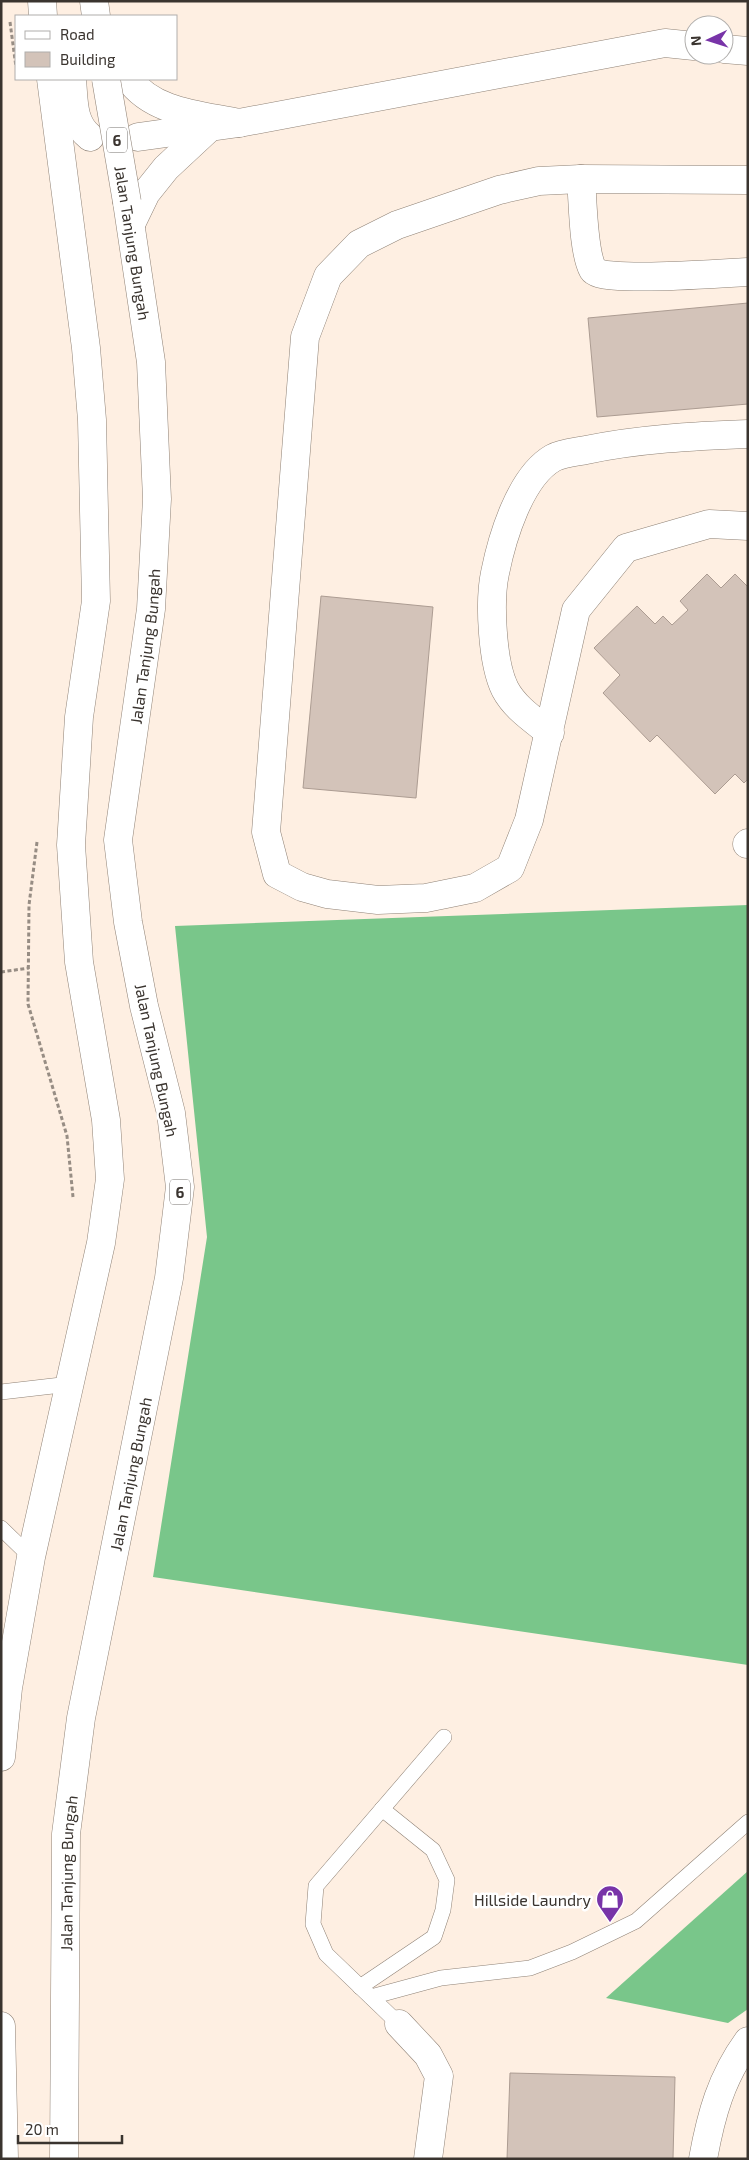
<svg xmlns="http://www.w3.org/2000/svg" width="749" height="2160" font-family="'Exo 2',sans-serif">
  <rect width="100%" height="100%" fill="#feefe2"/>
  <!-- forest -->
  <g fill="#79c68a">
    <polygon points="748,905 748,1665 153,1577 207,1237 175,926"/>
    <polygon points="748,1871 748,2009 728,2023 606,1998"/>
  </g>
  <!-- building -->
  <g fill="#d3c3b9" stroke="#ac9c92">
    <polygon points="748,303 748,404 597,417 588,318"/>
    <polygon points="707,574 721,588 735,574 748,587 748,779 744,783 735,774 715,794 657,735 650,742 603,693 620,675 594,648 637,606 655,624 663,616 672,625 688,610 680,601"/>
    <polygon points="321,596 433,607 416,798 303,788"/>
    <polygon points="510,2073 675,2077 673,2159 507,2159"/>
  </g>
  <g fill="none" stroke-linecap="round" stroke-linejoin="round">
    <!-- lane casing -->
    <g stroke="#8f8276" stroke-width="16">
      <g id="lane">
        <polyline points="1,1392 70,1384"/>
        <polyline points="1,1528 31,1557"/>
        <polyline points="360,1987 434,1937 443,1910 447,1880 433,1850 382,1809"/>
        <polyline points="371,1997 441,1978 530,1968 572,1952 636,1921 748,1822"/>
        <polyline points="399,2024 326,1954 313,1924 316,1886 444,1737"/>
      </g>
    </g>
    <!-- street casing -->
    <g stroke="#8f8276" stroke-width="29">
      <g id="street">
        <polyline points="724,49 748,51"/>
        <path d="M72,79C74,100 72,123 90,137"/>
        <polyline points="138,137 239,123 665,43 694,46"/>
        <path d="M581,179C583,202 583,252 593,270C601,283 727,273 748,272"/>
        <polyline points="748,180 581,179 539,181 499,190 397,225 359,244 328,276 305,337 266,832 277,874 302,887 327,894 378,900 426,898 475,888 510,868 529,820 576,610 626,548 709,524 748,526"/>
        <path d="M550,733C534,720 515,708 505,689C492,663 489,601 495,573C502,538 520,477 553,458C562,453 576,452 586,450C638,439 694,436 748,434"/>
        <polyline points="747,844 748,843"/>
        <polyline points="399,2024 428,2055 439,2076 428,2159"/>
        <path d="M703,2159C711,2115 721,2078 748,2041"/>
      </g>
    </g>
    <!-- primary casing -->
    <g stroke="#8f8276" stroke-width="29">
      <g id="primary">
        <polyline points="42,1 43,16"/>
        <polyline points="94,1 96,16"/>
        <path d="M129,79C153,113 201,115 239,123"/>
        <polyline points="131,224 146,193 166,168 209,128"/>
        <polyline points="1,1757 8,1688 31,1557 101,1243 110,1179 106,1120 79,962 71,845 79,717 96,601 92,420 86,348 51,79"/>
        <polyline points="1,2026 4,2159"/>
        <path id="s1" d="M64,2159L66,1834L81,1718L169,1278L180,1187L171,1113L144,1006L128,922L118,840L151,609L157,499L151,362L127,202"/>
      </g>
    </g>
    <!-- path -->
    <g stroke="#978d84" stroke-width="3" stroke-dasharray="4 2.5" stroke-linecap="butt">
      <polyline points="10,22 16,67"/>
      <polyline points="37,842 29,905 28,1004 67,1136 73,1197"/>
      <polyline points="1,972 29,968"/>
    </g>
    <!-- lane -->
    <use href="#lane" stroke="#fff" stroke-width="15"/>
    <!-- street -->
    <use href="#street" stroke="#fff" stroke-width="28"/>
    <!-- primary -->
    <use href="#primary" stroke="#fff" stroke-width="28"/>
    <!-- primary-bridge casing -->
    <g stroke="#8f8276" stroke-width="29" stroke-linecap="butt">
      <polyline id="primary-bridge" points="106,79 127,202"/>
    </g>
    <!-- primary-bridge -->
    <use href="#primary-bridge" stroke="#fff" stroke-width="28"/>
  </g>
  <!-- icons -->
  <defs>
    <g id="shop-pin" transform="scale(1.4375)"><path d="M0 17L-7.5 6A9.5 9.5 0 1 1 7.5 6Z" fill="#7834a8" stroke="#fff"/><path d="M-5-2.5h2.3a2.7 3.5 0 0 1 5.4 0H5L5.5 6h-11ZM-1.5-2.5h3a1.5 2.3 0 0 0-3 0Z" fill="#fff"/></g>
  </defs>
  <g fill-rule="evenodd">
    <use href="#shop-pin" x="610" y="1899"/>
  </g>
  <g text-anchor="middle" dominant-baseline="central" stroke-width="5" stroke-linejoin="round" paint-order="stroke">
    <!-- shield labels -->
    <g fill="#fff" stroke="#75716d" stroke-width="1">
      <rect x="107" y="127.5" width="20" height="25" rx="4"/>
      <rect x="170" y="1179.5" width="20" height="25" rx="4"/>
    </g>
    <g font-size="15" font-weight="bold" fill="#3a342f">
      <text x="117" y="140">6</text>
      <text x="180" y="1192">6</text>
    </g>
    <!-- street labels -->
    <g font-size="16" fill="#3a342f" stroke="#fff">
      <text transform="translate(133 243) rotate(81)">Jalan Tanjung Bungah</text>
      <text stroke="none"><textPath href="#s1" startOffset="1531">Jalan Tanjung Bungah</textPath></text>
      <text transform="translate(157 1060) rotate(78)">Jalan Tanjung Bungah</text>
      <text stroke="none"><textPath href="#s1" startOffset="691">Jalan Tanjung Bungah</textPath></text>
      <text stroke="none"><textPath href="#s1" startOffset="286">Jalan Tanjung Bungah</textPath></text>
    </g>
    <!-- poi labels -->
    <g font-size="16" fill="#3a342f" stroke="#fff" text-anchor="end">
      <text x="591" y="1899">Hillside Laundry</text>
    </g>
  </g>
  <!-- border -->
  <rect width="749" height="2160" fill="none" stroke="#3a342f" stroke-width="5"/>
  <!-- legend -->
  <rect x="15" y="15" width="162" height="65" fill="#ffffff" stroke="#b0aeac"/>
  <rect x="25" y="31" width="25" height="8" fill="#ffffff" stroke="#b0aeac"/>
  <text x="60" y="40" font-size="15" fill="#3a342f">Road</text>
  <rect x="25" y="52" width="25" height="15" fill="#d3c3b9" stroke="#b0aeac"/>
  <text x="60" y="65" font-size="15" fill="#3a342f">Building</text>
  <!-- north arrow -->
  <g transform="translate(709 40) rotate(266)"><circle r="24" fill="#ffffff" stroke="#b0aeac"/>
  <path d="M0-4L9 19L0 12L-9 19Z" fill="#7834a8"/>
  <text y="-8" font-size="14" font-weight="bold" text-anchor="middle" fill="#3a342f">N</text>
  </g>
  <!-- scale -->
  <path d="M18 2135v8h104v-8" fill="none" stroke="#3a342f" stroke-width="2.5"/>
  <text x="25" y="2135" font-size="15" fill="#3a342f" stroke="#ffffff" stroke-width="4" paint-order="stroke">20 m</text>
</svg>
